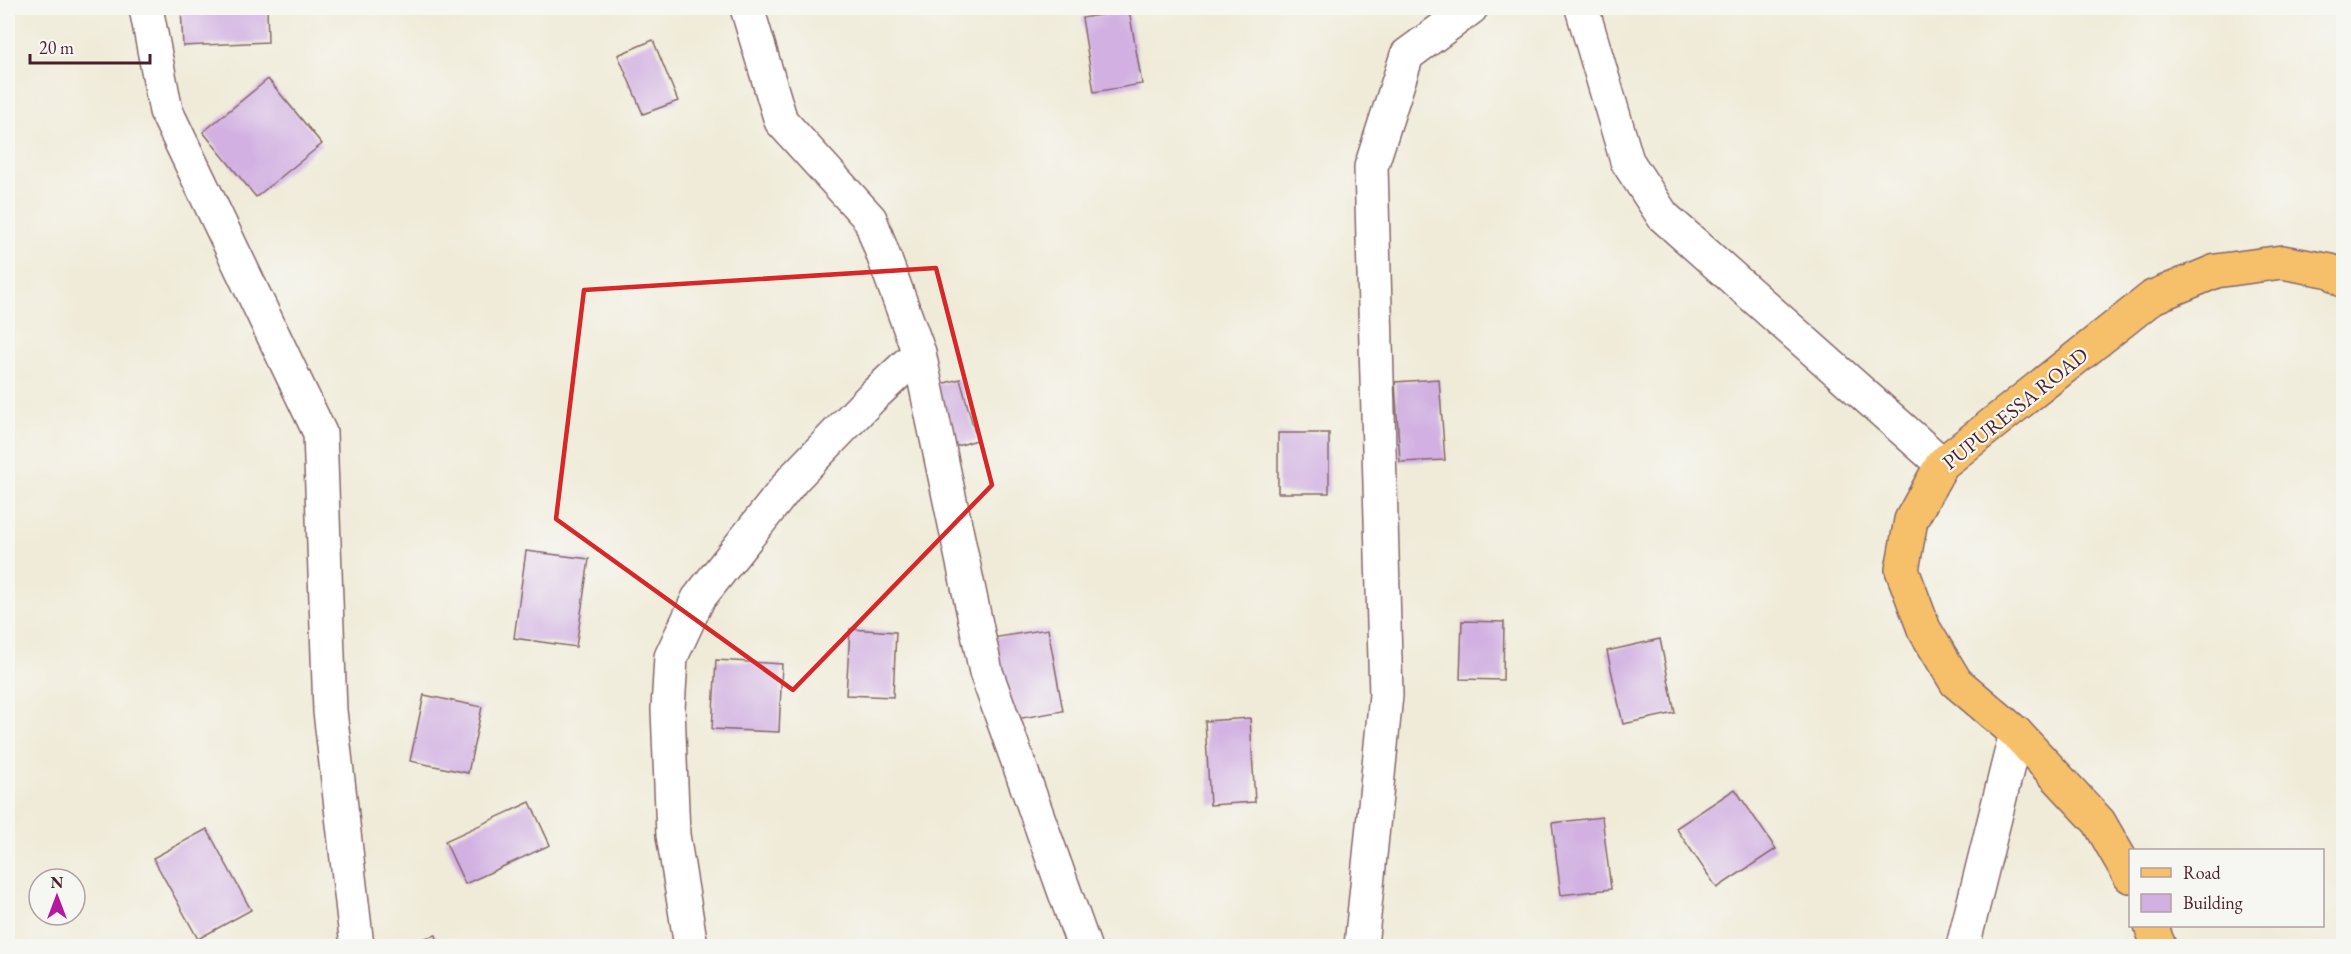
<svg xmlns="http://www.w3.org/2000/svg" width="2351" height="954" font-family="'EB Garamond',serif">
  <rect width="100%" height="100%" fill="#f6f6f2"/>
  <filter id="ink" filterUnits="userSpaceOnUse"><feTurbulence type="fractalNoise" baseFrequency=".0167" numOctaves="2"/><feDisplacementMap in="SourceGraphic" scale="12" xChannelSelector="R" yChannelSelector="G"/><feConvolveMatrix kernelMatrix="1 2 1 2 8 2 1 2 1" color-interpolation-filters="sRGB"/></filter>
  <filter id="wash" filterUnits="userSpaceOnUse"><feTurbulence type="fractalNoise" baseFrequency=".008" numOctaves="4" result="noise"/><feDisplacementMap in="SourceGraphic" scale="24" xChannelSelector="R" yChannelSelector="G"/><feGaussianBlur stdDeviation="1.35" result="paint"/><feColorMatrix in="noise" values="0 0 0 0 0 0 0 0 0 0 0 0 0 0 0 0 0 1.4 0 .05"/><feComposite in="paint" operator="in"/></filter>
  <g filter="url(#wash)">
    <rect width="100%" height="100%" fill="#f0ebd8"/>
    <g id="blocks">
      <!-- building -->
      <g fill="#d2b1e2">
        <polygon points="181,8 267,8 268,42 183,46"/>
        <polygon points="1129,10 1142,84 1094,92 1082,18"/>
        <polygon points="653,40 678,101 643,114 618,55"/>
        <polygon points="268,79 322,144 256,197 203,132"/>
        <polygon points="960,379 977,440 951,448 933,386"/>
        <polygon points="1439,379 1445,460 1400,462 1395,382"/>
        <rect x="1278" y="433" width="51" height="60"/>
        <polygon points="526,551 589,559 576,647 514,638"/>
        <polygon points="1462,621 1504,622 1503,680 1460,679"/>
        <polygon points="850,629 896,632 893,697 846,695"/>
        <polygon points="1048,629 1063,711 1005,721 992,638"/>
        <polygon points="1660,639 1675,713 1623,724 1607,651"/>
        <polygon points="716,660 782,664 779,732 712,729"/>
        <polygon points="424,695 482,707 468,773 410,761"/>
        <polygon points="1250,718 1255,802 1210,805 1205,721"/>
        <polygon points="1735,789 1776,849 1717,888 1676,828"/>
        <polygon points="530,802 550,845 465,884 445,841"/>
        <polygon points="1602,817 1611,889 1561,895 1552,823"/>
        <polygon points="207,829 251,910 198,939 153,858"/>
        <polygon points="436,935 439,946 397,946"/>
      </g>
    </g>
  </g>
  <g filter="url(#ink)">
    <use href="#blocks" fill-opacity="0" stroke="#846668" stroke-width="1.5"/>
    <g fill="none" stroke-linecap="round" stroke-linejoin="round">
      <!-- minor casing -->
      <g stroke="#846668" stroke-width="36">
        <g id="minor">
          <polyline points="146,8 166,111 320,433 330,711 357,946"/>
          <polyline points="747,8 781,121 870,219 919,353 986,672 1084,946"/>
          <polyline points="1582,8 1627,161 1663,216 1942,464"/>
          <polyline points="691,946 673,835 668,709 671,657 698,599 794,478 873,396 919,353"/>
          <polyline points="1361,946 1386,695 1371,167 1407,55 1471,8"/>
          <polyline points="1963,946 2016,733"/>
        </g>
      </g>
      <!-- major casing -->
      <g stroke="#846668" stroke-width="36">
        <g id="major">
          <polyline points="2130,876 2099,822 2016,733 1956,682 1924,629 1902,570 1911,520 1942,464 2153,297 2216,271 2282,262 2331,271 2344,281"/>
          <polyline points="2151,926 2159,946"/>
        </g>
      </g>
      <!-- minor -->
      <use href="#minor" stroke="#fff" stroke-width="33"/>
      <!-- major -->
      <use href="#major" stroke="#f6c06b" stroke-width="33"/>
    </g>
  </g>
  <!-- marked area -->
  <path fill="none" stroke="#d62828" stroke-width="4.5" stroke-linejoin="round" d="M936,268L992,485L793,690L556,519L584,290Z"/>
  <g text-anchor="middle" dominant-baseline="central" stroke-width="4.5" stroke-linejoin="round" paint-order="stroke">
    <!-- street labels -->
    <g font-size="21" fill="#4a1f2b" stroke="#f6f6f2">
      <text transform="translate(2015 408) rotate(-39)">PUPURESSA ROAD</text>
    </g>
  </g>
  <!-- margin -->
  <rect width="2351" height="954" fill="none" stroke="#f6f6f2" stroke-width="30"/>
  <!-- legend -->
  <rect x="2129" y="849" width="195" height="78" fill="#f6f6f2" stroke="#b1a0a2" stroke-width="1.5"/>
  <rect x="2141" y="868" width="30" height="9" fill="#f6c06b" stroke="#b1a0a2" stroke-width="1.5"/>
  <text x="2183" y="879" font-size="18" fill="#4a1f2b">Road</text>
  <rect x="2141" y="894" width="30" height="18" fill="#d2b1e2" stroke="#b1a0a2" stroke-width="1.5"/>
  <text x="2183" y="909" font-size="18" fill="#4a1f2b">Building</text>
  <!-- north arrow -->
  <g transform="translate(57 897)"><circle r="28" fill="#f6f6f2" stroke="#b1a0a2" stroke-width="1.5"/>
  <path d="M0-4.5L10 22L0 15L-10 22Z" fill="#b5179e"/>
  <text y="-9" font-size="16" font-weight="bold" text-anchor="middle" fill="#4a1f2b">N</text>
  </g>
  <!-- scale -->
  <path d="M30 54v9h120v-9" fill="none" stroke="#4a1f2b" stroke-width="3"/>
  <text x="39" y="54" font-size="18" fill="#4a1f2b" stroke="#f6f6f2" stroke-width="4.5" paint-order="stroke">20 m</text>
</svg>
